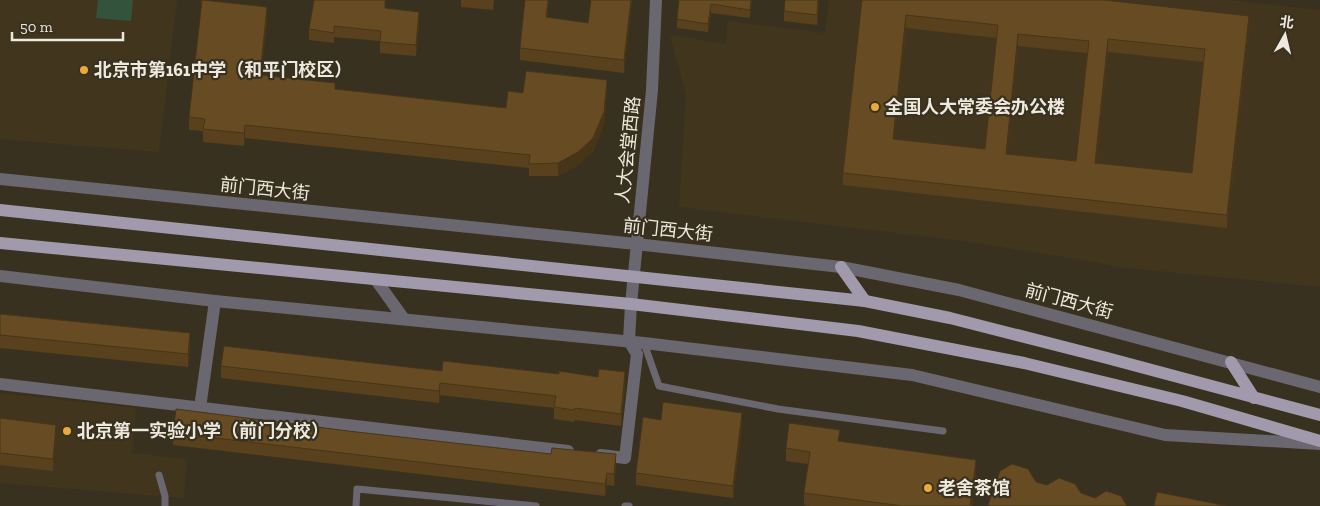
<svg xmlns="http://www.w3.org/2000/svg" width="1320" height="506" font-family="'Zilla Slab','Noto Sans SC',serif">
  <rect width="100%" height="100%" fill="#39311f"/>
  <!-- built -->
  <g fill="#41361d">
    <polygon points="0,0 177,0 159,152 0,139"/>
    <polygon points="829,0 1227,0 1320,10 1320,287 1117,267 1089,261 964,241 679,207 686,95 670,35 725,44 728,21 825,33"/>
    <polygon points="0,393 136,408 132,453 187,459 184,498 0,483"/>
  </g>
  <!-- green -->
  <polygon fill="#34533d" points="98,0 133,0 131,21 96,18"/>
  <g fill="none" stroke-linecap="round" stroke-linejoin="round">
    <!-- service -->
    <g stroke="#6a6770" stroke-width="7">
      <polyline points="644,343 659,386 778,409 943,431"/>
      <polyline points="159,475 165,496 165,506"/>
      <polyline points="356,506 357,489 536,506"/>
      <polyline points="625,506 629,506"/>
    </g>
    <!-- minor -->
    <g stroke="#6a6770" stroke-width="12">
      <polyline points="0,384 568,451"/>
      <polyline points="200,408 215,301"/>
      <polyline points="601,455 625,458 637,354 629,341 631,304"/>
    </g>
    <!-- tertiary -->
    <g stroke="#6a6770" stroke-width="12">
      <polyline points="0,179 636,244 841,267 959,290 1320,387"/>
      <polyline points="0,276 215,301 644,343 912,375 1165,435 1320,444"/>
      <polyline points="376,280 404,319"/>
      <polyline points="631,304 652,90 656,0"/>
    </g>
    <!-- primary -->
    <g stroke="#a19aac" stroke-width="12">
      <polyline points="0,210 865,301 950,318 1107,358 1320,415"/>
      <polyline points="0,243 631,304 858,331 1024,363 1182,401 1320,441"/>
      <polyline points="841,267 865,301"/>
      <polyline points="1231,362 1254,398"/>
    </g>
  </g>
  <!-- wall -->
  <g fill="#59411e" fill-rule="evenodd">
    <polygon points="461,0 494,0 493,10 461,7"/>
    <polygon points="525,0 549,0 547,18 588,23 591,0 632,0 624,73 520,60 520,48"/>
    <polygon points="679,0 752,0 750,18 711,13 708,32 677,28 677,19"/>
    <polygon points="819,0 817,25 784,21 784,11"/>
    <path d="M862,0L1249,29L1227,228L843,185V173ZM906,28L997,38L985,149L894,139ZM1018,46L1087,53L1076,161L1007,154ZM1108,52L1204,62L1192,173L1096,163Z"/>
    <polygon points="385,8 419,23 416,56 380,53 380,41 334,37 334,43 309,40 309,29"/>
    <polygon points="267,20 261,75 335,89 506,108 523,93 607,93 604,125 593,151 578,165 558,176 529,176 529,168 245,138 244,146 203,142 203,131 189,130 189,117"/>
    <polygon points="0,314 190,346 188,367 0,348"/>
    <polygon points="221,366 559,374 625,384 621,426 575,420 574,422 554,419 554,408 440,395 439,403 221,378"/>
    <polygon points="0,418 56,437 53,471 0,465"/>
    <polygon points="661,420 742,425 733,498 636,485 636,473"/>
    <polygon points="173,433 616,466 614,486 607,485 605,496 173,445"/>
    <polygon points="840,442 976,473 972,506 810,506 804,505 804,493 808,464 786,461 786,448"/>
  </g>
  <!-- shaded-wall -->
  <g fill="#483518">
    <polygon points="548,0 549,0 546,30 546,17"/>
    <polygon points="631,0 632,0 624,73 624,60"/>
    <polygon points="751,0 752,0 750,18 750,10"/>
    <polygon points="818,0 819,0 817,25 817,15"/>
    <polygon points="711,4 711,13 708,32 708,24"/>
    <polygon points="267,7 267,20 260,88 260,75"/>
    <polygon points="419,12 419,23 416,56 416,45"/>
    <polygon points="906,15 906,28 893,151 893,139"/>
    <polygon points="1249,16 1249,29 1227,228 1227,215"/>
    <polygon points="1018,34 1018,46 1006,167 1006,154"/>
    <polygon points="1108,39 1108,52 1095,176 1095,163"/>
    <polygon points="607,80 607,93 604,125 593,151 578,165 558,176 558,163"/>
    <polygon points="245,125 245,138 244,146 244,133"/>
    <polygon points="190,333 190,346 188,367 188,354"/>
    <polygon points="625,372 625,384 621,426 621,414"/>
    <polygon points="440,383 440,395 439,403 439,391"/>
    <polygon points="742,413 742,425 733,498 733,486"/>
    <polygon points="56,425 56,437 53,471 53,459"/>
    <polygon points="616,454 616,466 614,486 614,474"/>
    <polygon points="976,460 976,473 972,506 970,506"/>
    <polygon points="607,473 607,485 605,496 605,484"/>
  </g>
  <!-- building -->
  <g fill="#674c23" stroke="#483518" fill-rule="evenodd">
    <polygon points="202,0 267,7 260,75 335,83 335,89 506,108 508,91 523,93 526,71 607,80 604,112 593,138 578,152 558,163 529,164 530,155 245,125 244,133 203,129 205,119 189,117"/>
    <polygon points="314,0 385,0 385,8 419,12 416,45 380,42 381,31 334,26 334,33 309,29"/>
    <polygon points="525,0 548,0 546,17 588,23 591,0 631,0 624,60 520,48"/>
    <polygon points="679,0 751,0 750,10 711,4 708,24 677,19"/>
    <polygon points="785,0 818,0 817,15 784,11"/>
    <path d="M862,0H1104L1249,16L1227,215L843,173ZM906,15L998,25L985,149L893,139ZM1018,34L1089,41L1076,161L1006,154ZM1108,39L1205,49L1192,173L1095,163Z"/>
    <polygon points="0,314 190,333 188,354 0,335"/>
    <polygon points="224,346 442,371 443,361 559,374 559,371 598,377 599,369 625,372 621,414 575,408 574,410 554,407 556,396 440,383 439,391 221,366"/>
    <polygon points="663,402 742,413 733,486 636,473 643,417 661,420"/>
    <polygon points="176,409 348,431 551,454 552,448 616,454 614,474 607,473 605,484 173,433"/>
    <polygon points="0,418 56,425 53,459 0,453"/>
    <polygon points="789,423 840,430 838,441 976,460 970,506 903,506 804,493 810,452 786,448"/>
    <polygon points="1012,464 1028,469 1036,482 1047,485 1059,478 1075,484 1081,493 1095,498 1106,491 1121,496 1127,506 991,506 988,505 1000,471"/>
    <polygon points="1157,492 1227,506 1154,506"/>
  </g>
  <!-- markers -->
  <g fill="#eba939" stroke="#39311f" stroke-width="2">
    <circle cx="84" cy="70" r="5"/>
    <circle cx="875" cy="107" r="5"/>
    <circle cx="67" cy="431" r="5"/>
    <circle cx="928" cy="488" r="5"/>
  </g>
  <g text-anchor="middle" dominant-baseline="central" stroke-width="4.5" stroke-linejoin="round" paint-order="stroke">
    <!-- poi labels -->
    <g font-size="18" font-weight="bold" fill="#eee9de" stroke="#39311f" text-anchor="start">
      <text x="94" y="70">北京市第161中学（和平门校区）</text>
      <text x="885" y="107">全国人大常委会办公楼</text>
      <text x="77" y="431">北京第一实验小学（前门分校）</text>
      <text x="938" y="488">老舍茶馆</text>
    </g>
    <!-- street labels -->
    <g font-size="18" fill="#eee9de" stroke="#39311f">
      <text transform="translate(628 150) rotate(-84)">人大会堂西路</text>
      <text transform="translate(265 189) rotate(6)">前门西大街</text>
      <text transform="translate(668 230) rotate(6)">前门西大街</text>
      <text transform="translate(1069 301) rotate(15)">前门西大街</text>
    </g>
  </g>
  <!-- north arrow -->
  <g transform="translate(1285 35) rotate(8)" stroke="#39311f" stroke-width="4" paint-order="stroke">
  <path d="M0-4L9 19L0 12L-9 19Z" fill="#eee9de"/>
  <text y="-8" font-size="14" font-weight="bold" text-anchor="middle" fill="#eee9de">北</text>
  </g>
  <!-- scale -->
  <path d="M12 32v8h111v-8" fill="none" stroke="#eee9de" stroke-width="2.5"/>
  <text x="20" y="32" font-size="15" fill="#eee9de" stroke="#39311f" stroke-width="4" paint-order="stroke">50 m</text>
</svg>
